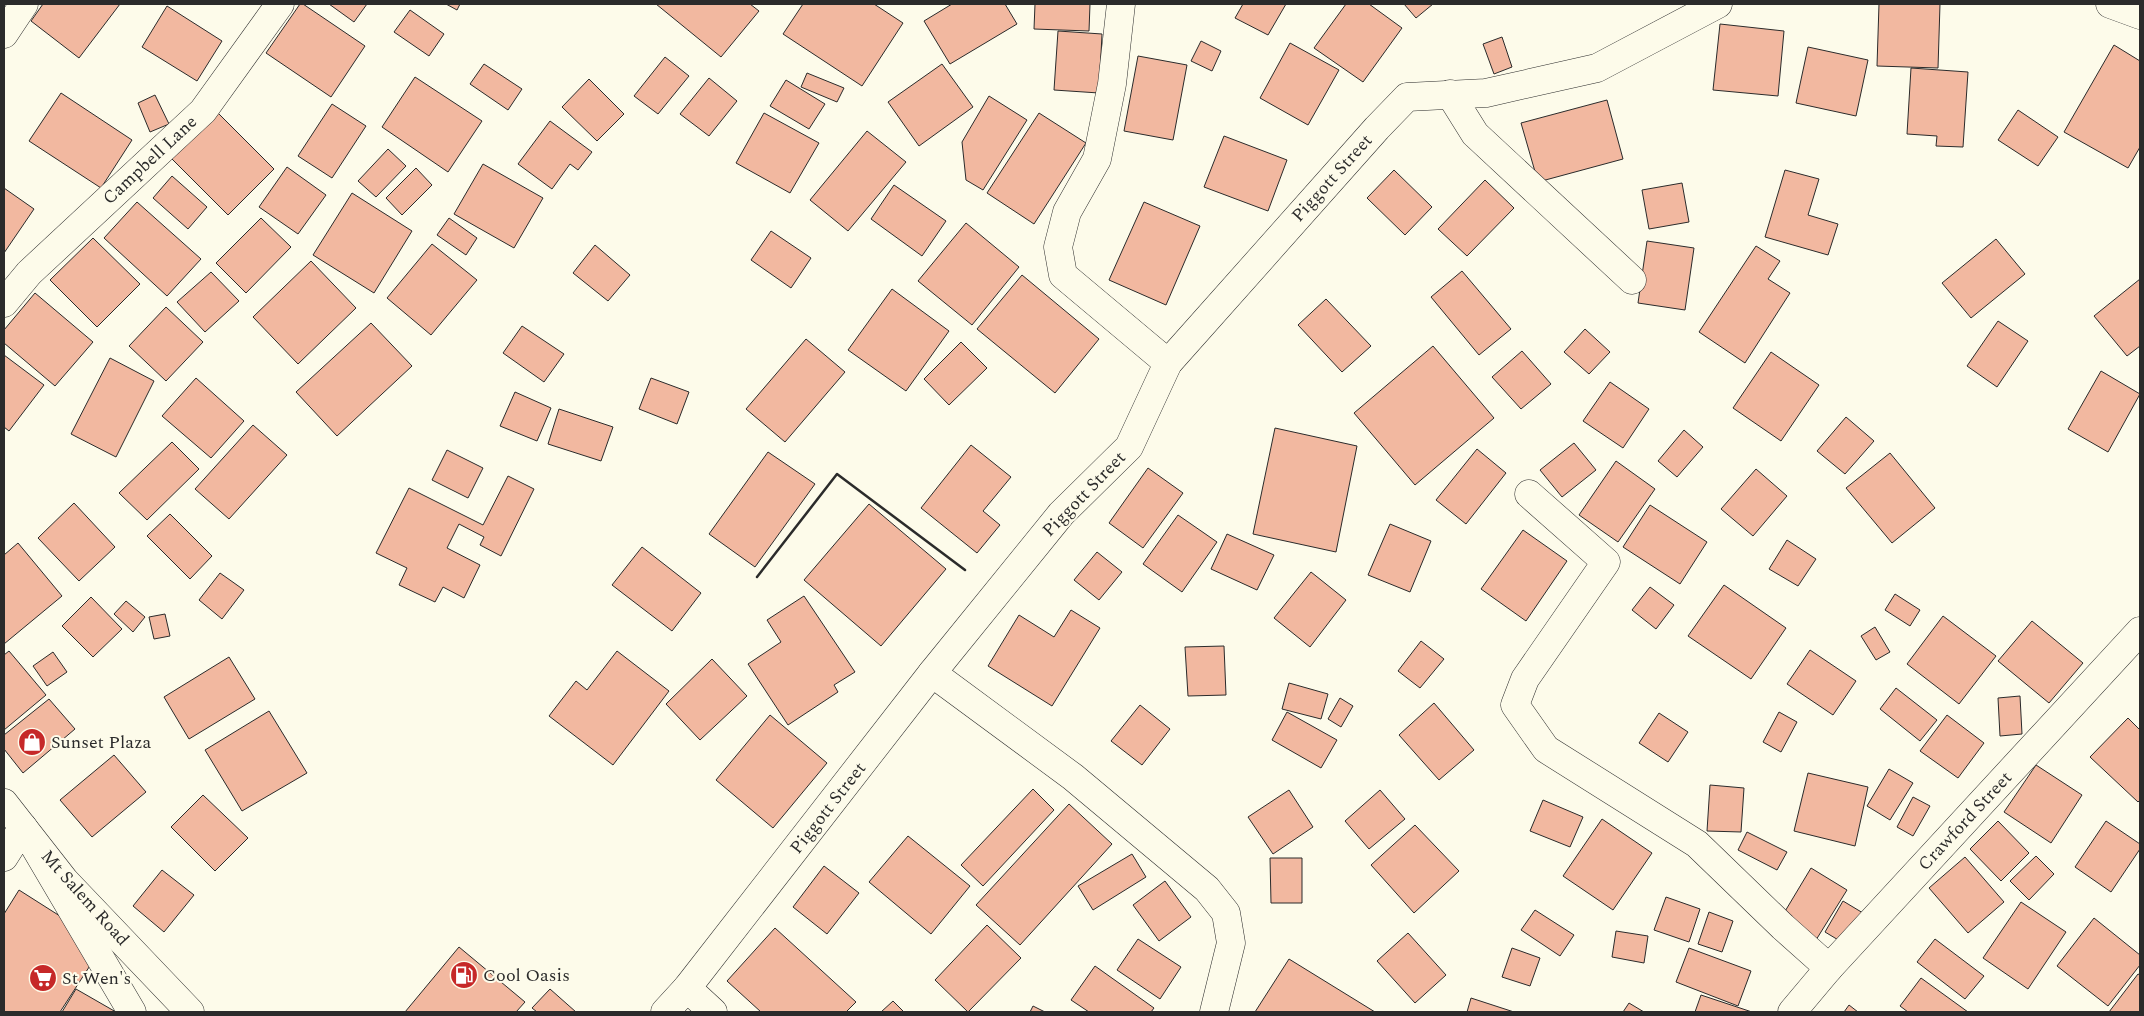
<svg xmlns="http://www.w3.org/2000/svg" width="2144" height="1016" font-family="Spectral,serif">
  <rect width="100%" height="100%" fill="#fdfbea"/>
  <!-- building -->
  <g fill="#f2b8a0" stroke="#2b2b2b">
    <polygon points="43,4 120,4 79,58 31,21"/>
    <polygon points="300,4 303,4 365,46 331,97 266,53"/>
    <polygon points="329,4 367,4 354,22"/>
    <polygon points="446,4 460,4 457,10"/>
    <polygon points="656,4 750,4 759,11 721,57"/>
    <polygon points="803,4 874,4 903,23 862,86 783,34"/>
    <polygon points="952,4 1005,4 1017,24 950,64 924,21"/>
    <polygon points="1035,4 1090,4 1089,31 1034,29"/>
    <polygon points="1243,4 1286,4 1268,35 1235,18"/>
    <polygon points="1346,4 1369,4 1402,28 1363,82 1314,48"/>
    <polygon points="1404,4 1433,4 1416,18"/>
    <polygon points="1879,4 1940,4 1938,68 1877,66"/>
    <polygon points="167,6 222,41 197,81 142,47"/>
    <polygon points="410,10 444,34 429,56 394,32"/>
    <polygon points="1720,24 1784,31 1778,96 1713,90"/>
    <polygon points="1058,31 1102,34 1099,93 1054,90"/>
    <polygon points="1502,37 1512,67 1494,74 1483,44"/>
    <polygon points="1201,41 1221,51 1212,71 1191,61"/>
    <polygon points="1290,43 1339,70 1308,125 1260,98"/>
    <polygon points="2114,45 2140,61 2140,147 2128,168 2064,132"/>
    <polygon points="1808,47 1868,60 1856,116 1796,103"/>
    <polygon points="1138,56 1187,65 1173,140 1124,131"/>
    <polygon points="665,57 689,76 658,114 634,96"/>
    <polygon points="484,64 522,89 508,110 470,84"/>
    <polygon points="942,64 973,107 919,146 888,102"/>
    <polygon points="1911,68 1968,72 1963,147 1936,146 1937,136 1907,134"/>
    <polygon points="807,73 844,88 837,102 801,87"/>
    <polygon points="415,77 482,121 448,172 382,127"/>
    <polygon points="709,78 737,101 709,136 680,114"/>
    <polygon points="589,79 624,114 597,141 562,107"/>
    <polygon points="786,80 825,104 809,129 770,106"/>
    <polygon points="61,93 132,140 101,188 29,141"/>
    <polygon points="155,95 169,124 150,132 138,103"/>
    <polygon points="989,96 1027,120 983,190 966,180 962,142"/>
    <polygon points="1607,100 1623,159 1538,182 1521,123"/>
    <polygon points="332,104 366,126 332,178 298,156"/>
    <polygon points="210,105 274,169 228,215 165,152"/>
    <polygon points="2018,110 2058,137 2038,166 1998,140"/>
    <polygon points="764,113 819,143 790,193 736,163"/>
    <polygon points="1039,113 1086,143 1034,224 987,193"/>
    <polygon points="550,121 592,152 578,170 570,164 552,189 518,164"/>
    <polygon points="867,131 906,162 848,231 810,200"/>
    <polygon points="1224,136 1287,160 1268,211 1204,187"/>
    <polygon points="388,149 406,166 376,197 358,181"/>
    <polygon points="483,164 543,198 514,248 454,214"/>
    <polygon points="287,167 326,195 298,234 259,207"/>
    <polygon points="416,168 432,185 402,215 386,198"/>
    <polygon points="1394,170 1432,207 1405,235 1367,198"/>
    <polygon points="1785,170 1819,179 1808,215 1838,224 1828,255 1765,237"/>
    <polygon points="172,176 207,207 188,229 153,198"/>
    <polygon points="1485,180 1514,208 1467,256 1438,229"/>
    <polygon points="1682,183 1689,222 1649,229 1642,190"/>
    <polygon points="894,185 946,221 922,256 871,219"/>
    <polygon points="4,188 34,209 4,253"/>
    <polygon points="352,193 412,231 374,293 313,255"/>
    <polygon points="137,202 201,259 167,296 104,238"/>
    <polygon points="1144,202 1200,226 1166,305 1109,280"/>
    <polygon points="261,218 291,247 246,293 216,263"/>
    <polygon points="449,218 477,238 466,255 437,235"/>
    <polygon points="966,223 1019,267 972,325 918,281"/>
    <polygon points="771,231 811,258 791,288 751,260"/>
    <polygon points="93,238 140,284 97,327 50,280"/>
    <polygon points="1996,239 2025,274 1971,318 1942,283"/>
    <polygon points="1647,241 1694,248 1685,310 1638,303"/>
    <polygon points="432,244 477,280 431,335 387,298"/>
    <polygon points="595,245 630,275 608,301 573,273"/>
    <polygon points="1756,246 1780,261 1768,279 1790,293 1745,363 1699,332"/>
    <polygon points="311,261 356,308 298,364 253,317"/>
    <polygon points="1462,271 1511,329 1479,355 1431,297"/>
    <polygon points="211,272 239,301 205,332 177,302"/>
    <polygon points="1022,275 1099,339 1055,393 977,329"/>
    <polygon points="2140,279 2140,346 2127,356 2094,316"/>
    <polygon points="892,289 949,331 906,391 848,350"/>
    <polygon points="35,293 93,342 55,386 4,343 4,330"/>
    <polygon points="1326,299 1371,346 1342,372 1298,325"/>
    <polygon points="166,307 203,342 166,381 129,346"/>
    <polygon points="1998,321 2028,341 1997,387 1967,366"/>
    <polygon points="371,323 412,366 337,436 296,392"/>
    <polygon points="522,326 564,354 544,382 503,353"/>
    <polygon points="1585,329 1610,352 1589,374 1564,352"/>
    <polygon points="806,339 845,372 785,442 746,409"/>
    <polygon points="961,342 987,368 949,405 924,379"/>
    <polygon points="1433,346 1494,418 1415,485 1354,413"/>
    <polygon points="1522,351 1551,384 1521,409 1492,377"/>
    <polygon points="1771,352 1819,385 1781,441 1733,408"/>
    <polygon points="4,355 44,385 9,431 4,427"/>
    <polygon points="110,358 154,381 116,457 71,434"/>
    <polygon points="2101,371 2140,394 2108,452 2068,429"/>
    <polygon points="196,378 244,421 211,458 162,416"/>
    <polygon points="651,378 689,392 677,424 639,409"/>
    <polygon points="1610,382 1649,409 1623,448 1583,421"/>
    <polygon points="515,392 551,408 537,441 500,426"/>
    <polygon points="559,409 613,427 601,461 548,444"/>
    <polygon points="1846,417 1874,441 1845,474 1817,451"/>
    <polygon points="253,425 287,455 229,519 195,489"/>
    <polygon points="1275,428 1357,446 1336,552 1253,534"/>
    <polygon points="1684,430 1703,447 1677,477 1658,461"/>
    <polygon points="172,442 199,469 147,520 119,493"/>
    <polygon points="1574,443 1596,470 1562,497 1540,470"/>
    <polygon points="971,445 1011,477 983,511 1000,525 977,553 921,508"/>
    <polygon points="1477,449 1506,473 1466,524 1436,500"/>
    <polygon points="447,450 483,468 468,498 432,480"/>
    <polygon points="768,452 815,484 755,567 709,534"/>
    <polygon points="1890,453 1935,508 1892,543 1846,488"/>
    <polygon points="1616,461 1655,489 1618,542 1579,515"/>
    <polygon points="1148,468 1183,493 1143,548 1109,523"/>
    <polygon points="1756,469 1787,496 1753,536 1721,509"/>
    <polygon points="508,476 534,489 501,556 480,545 484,537 459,524 447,548 480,565 464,598 443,587 435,602 399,585 407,568 376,553 409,488 483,525"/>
    <polygon points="74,503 115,547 79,581 38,538"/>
    <polygon points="869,504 946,569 881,646 804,580"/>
    <polygon points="1650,505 1707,542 1680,584 1623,547"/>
    <polygon points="170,514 212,556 190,579 147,536"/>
    <polygon points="1178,515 1217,542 1182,592 1143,564"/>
    <polygon points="1390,524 1431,541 1410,592 1368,575"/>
    <polygon points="1523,530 1567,561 1526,621 1481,589"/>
    <polygon points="1227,534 1274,555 1257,590 1211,569"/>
    <polygon points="1787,540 1816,559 1798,586 1769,569"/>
    <polygon points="18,543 62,596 4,644 4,555"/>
    <polygon points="642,547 701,593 672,631 612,585"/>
    <polygon points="1097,552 1122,572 1099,600 1074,580"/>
    <polygon points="1311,572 1346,600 1310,647 1274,618"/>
    <polygon points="220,573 244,590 222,619 199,600"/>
    <polygon points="1724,585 1786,628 1751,679 1688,636"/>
    <polygon points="1650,587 1674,605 1656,629 1632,610"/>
    <polygon points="1895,594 1920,610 1910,626 1885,610"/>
    <polygon points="804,596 855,672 834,685 838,692 788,725 748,664 781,642 767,620"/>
    <polygon points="91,597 122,629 93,657 62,626"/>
    <polygon points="126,601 145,617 133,632 114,614"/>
    <polygon points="1071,610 1100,628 1052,706 988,666 1019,615 1054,637"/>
    <polygon points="165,614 170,636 154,639 149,617"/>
    <polygon points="1943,616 1996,656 1959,704 1907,664"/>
    <polygon points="2032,621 2083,663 2049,703 1998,661"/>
    <polygon points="1875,627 1890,652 1876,660 1861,636"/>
    <polygon points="1421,641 1444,659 1420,688 1398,671"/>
    <polygon points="1224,646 1226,695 1188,696 1185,647"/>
    <polygon points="1810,650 1856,681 1833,715 1787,684"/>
    <polygon points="9,651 46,695 4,730 4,655"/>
    <polygon points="617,651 669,691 613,765 549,716 576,681 587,690"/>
    <polygon points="53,652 67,672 47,686 33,666"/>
    <polygon points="229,657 255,699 189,739 164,697"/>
    <polygon points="712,659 747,696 700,740 666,704"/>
    <polygon points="1289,683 1328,694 1321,719 1282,709"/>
    <polygon points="1896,688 1937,720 1920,741 1880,709"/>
    <polygon points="2020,696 2022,734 2000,736 1998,698"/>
    <polygon points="1340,698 1353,706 1341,727 1328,719"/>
    <polygon points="49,699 75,729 23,773 4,749 4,735"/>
    <polygon points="1434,703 1474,750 1439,780 1399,735"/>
    <polygon points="1140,705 1170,729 1142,765 1111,741"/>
    <polygon points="269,711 307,773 242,811 205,750"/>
    <polygon points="1287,712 1337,740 1321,768 1272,740"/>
    <polygon points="1779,712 1797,722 1781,752 1763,742"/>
    <polygon points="1659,713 1688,732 1668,762 1639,743"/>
    <polygon points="770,715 827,763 773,828 716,780"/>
    <polygon points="1947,715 1984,743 1958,778 1920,751"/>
    <polygon points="2128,718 2140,730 2140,800 2138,802 2090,757"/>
    <polygon points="114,755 146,792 92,837 60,800"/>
    <polygon points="2036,765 2082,795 2051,843 2004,812"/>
    <polygon points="1889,769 1913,783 1890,820 1867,806"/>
    <polygon points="1808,773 1868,787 1855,846 1794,831"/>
    <polygon points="1710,785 1744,788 1741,832 1707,831"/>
    <polygon points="1033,789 1054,810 983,886 961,865"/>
    <polygon points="1289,790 1313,827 1273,854 1248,817"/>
    <polygon points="1380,790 1405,819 1369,849 1345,821"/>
    <polygon points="203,795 248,838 215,871 171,827"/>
    <polygon points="1913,797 1930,806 1913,836 1897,827"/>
    <polygon points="1543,800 1583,817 1570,847 1530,831"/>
    <polygon points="1069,804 1112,844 1020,945 976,905"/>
    <polygon points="1602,819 1652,853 1613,910 1563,876"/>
    <polygon points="1998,821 2029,853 2001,881 1970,849"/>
    <polygon points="2106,821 2140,844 2140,849 2111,892 2075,867"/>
    <polygon points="1415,825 1459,871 1414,913 1371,865"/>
    <polygon points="1747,832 1787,852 1777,870 1738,850"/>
    <polygon points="908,836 970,886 931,934 869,882"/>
    <polygon points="1132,854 1146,877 1093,910 1078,886"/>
    <polygon points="2036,856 2054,874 2029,900 2010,881"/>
    <polygon points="1965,857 2004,902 1968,933 1929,888"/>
    <polygon points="1270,858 1302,858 1302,903 1271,903"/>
    <polygon points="824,866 859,893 827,934 793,907"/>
    <polygon points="1811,868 1847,890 1816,940 1781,918"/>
    <polygon points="162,870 194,895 164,932 133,906"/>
    <polygon points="1165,881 1191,917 1159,941 1133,905"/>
    <polygon points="19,890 104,944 60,1012 4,1012 4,914"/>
    <polygon points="1666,897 1700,909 1689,942 1654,930"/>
    <polygon points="1843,901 1863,913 1845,944 1825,932"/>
    <polygon points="2021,902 2066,932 2028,989 1983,958"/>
    <polygon points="1535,910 1574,935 1560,956 1521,930"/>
    <polygon points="1709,912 1733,921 1722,952 1698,944"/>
    <polygon points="2094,918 2140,955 2140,965 2108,1006 2057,966"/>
    <polygon points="987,925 1021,958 968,1012 935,980"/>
    <polygon points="775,928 856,1002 846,1012 761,1012 727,981"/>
    <polygon points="1616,931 1648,936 1644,963 1612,957"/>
    <polygon points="1408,933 1446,975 1415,1003 1377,961"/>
    <polygon points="1138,939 1181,967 1160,999 1117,970"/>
    <polygon points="1935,939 1984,976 1965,999 1917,962"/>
    <polygon points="459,947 525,1002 516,1012 405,1012"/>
    <polygon points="1512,948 1540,958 1530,986 1502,977"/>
    <polygon points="1689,948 1751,971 1738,1006 1676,982"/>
    <polygon points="1289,959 1375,1012 1255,1012"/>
    <polygon points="1095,966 1154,1008 1151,1012 1089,1012 1071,1000"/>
    <polygon points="2138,974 2140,975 2140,1012 2109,1012"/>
    <polygon points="1921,978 1968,1012 1908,1012 1900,1006"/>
    <polygon points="76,989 116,1012 62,1012"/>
    <polygon points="550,989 576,1012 537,1012 532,1008"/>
    <polygon points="1701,995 1752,1012 1695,1012"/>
    <polygon points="1471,998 1514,1012 1467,1012"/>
    <polygon points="893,1001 904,1012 881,1012"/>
    <polygon points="1629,1003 1644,1012 1623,1012"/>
    <polygon points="1849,1005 1858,1012 1844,1012"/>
    <polygon points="1033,1006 1045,1012 1030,1012"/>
  </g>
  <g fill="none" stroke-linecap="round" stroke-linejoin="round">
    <!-- minor casing -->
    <g stroke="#2b2b2b" stroke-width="29">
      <g id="minor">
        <polyline points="1121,4 1112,84 1097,159 1067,212 1058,247 1063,275 1168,363"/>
        <polyline points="2110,4 2140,15"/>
        <polyline points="4,34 24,4"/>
        <polyline points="1450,94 1475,134 1632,280"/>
        <polyline points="4,303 29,273 203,111 280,4"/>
        <polyline points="1529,494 1606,562 1525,679 1515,705 1546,749 1697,844 1783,927 1829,968"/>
        <polyline points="932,673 1073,777 1207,889 1226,913 1231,943 1214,1012"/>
        <polyline points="4,857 23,827 132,1012"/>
        <polyline points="687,988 713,1012"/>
        <polyline points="665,1012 687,988 932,673 1061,514 1129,447 1168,363 1377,128 1407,97 1486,93 1597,68 1718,4"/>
        <polyline points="1792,1012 1829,968 2140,631"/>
      </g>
    </g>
    <!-- tertiary casing -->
    <g stroke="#2b2b2b" stroke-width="29">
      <polyline id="tertiary" points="4,803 65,881 190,1012"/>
    </g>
    <!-- minor -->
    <use href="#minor" stroke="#fdfbea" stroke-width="28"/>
    <!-- tertiary -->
    <use href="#tertiary" stroke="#fdfbea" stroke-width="28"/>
    <!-- wall -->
    <polyline stroke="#2b2b2b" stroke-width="2.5" points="757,577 837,474 965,570"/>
  </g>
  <!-- icons -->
  <defs>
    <g id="shop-disc" transform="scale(1.4375)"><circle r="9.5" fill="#c62828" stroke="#fdfbea"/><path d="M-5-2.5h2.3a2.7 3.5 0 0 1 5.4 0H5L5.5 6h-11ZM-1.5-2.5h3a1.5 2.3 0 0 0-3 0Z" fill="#fff"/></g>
    <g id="fuel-disc" transform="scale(1.4375)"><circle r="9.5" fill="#c62828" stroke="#fdfbea"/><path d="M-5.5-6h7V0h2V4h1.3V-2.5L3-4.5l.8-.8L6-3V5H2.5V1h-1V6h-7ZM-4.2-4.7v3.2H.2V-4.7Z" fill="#fff"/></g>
    <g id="supermarket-disc" transform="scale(1.4375)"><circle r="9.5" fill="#c62828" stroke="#fdfbea"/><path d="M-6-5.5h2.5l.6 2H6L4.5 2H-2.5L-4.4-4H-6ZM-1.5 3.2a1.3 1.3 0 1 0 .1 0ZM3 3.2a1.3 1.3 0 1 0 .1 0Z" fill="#fff"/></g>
  </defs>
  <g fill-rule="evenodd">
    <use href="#shop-disc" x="32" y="742"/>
    <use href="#fuel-disc" x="464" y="975"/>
    <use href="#supermarket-disc" x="43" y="978"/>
  </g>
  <g text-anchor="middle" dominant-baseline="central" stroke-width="4" stroke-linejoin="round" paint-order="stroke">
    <!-- street labels -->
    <g font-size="18" fill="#2b2b2b" stroke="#fdfbea">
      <text transform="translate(150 160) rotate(-43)">Campbell Lane</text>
      <text transform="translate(1332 178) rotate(-48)">Piggott Street</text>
      <text transform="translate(1084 494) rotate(-46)">Piggott Street</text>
      <text transform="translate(828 808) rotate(-52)">Piggott Street</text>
      <text transform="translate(1965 821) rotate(-47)">Crawford Street</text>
      <text transform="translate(85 898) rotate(48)">Mt Salem Road</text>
    </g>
    <!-- poi labels -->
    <g font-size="18" fill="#2b2b2b" stroke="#fdfbea" text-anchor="start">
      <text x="51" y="742">Sunset Plaza</text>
      <text x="483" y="975">Cool Oasis</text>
      <text x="62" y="978">St Wen's</text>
    </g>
  </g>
  <!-- border -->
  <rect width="2144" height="1016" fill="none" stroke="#2b2b2b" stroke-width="10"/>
</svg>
